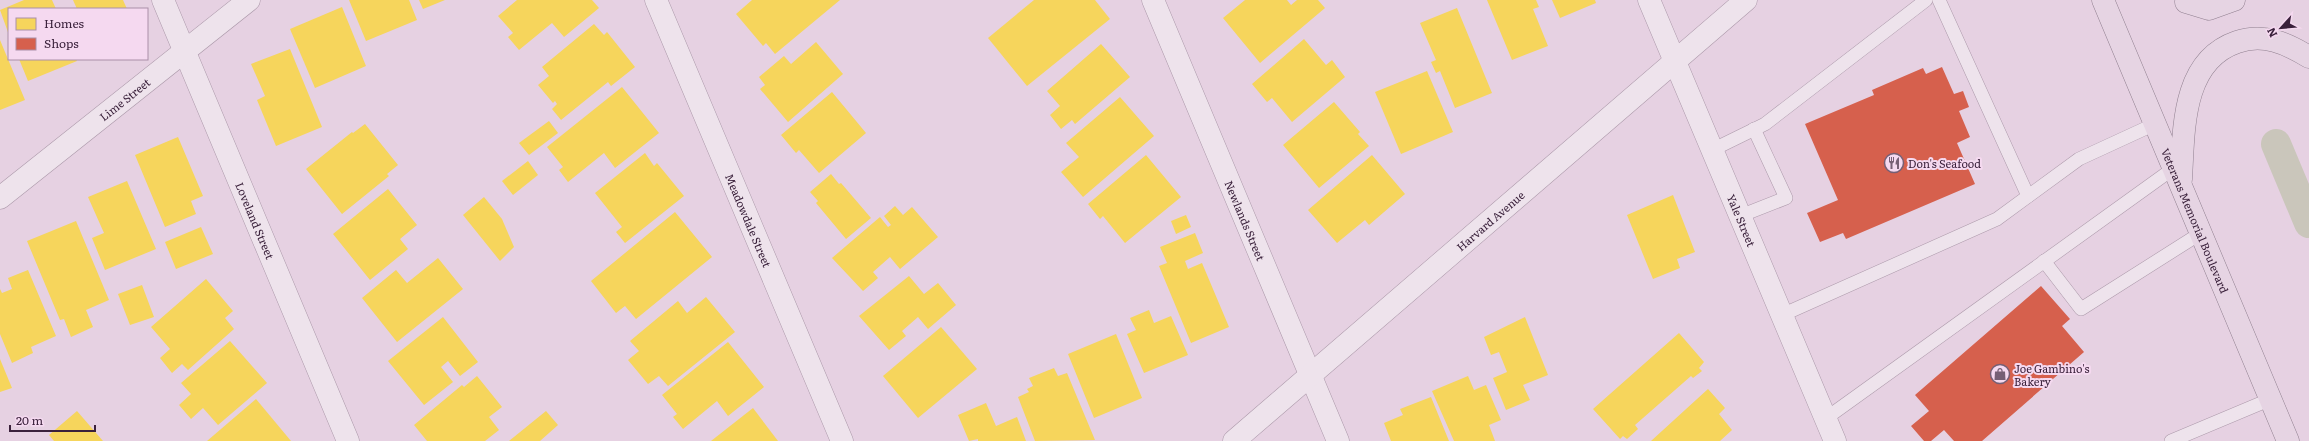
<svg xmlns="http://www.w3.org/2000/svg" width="2309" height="441" font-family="Literata,serif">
  <rect width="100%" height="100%" fill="#e6d1e2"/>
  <!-- homes -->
  <g fill="#f6d55c">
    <polygon points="24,0 52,0 56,9 9,9 9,35 0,10"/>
    <polygon points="73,0 123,0 127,9 77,9"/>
    <polygon points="349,0 409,0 417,20 366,41"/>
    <polygon points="419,0 445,0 423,9"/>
    <polygon points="517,0 592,0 599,8 564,37 552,23 519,50 508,37 513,33 498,16"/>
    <polygon points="752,0 840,0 775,54 766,43 763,46 736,14"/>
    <polygon points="1034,0 1095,0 1110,19 1027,86 988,38"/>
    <polygon points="1245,0 1287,0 1291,5 1297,0 1318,0 1325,8 1260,63 1223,18"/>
    <polygon points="1487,0 1536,0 1539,7 1533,9 1548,46 1512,60"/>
    <polygon points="1552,0 1595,0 1596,3 1560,18"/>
    <polygon points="342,7 366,66 315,88 290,29"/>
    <polygon points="1457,8 1492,93 1455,108 1440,71 1436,73 1431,62 1436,60 1420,23"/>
    <polygon points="594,24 604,35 607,32 635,67 611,86 608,82 561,120 552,109 557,104 555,101 553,103 538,85 549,76 542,67"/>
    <polygon points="1304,39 1326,65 1332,60 1345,77 1292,122 1272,98 1267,102 1252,84"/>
    <polygon points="0,40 25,100 0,110"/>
    <polygon points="816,42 843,74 788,122 760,89 765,85 759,77 784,56 791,64"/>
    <polygon points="1101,44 1130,77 1075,124 1072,120 1061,129 1050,115 1060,106 1047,91"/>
    <polygon points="290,49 322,127 276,146 257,100 265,96 251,64"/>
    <polygon points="19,59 76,59 77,61 28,81"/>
    <polygon points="1427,71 1453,132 1401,154 1375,92"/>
    <polygon points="622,87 659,133 615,168 604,153 568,182 559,170 563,167 547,147"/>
    <polygon points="832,92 866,133 819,173 799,150 796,153 781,135"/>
    <polygon points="1120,97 1154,136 1083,197 1061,172 1079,157 1066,143"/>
    <polygon points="1334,102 1360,132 1358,134 1369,146 1319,188 1283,145"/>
    <polygon points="549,121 558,133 529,155 519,143"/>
    <polygon points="365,124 398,165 387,174 389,176 342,214 306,169 352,132 353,133"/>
    <polygon points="178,137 203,196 191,201 196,214 165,227 135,155"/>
    <polygon points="645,153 654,166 657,163 684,196 625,243 616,232 622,227 595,193"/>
    <polygon points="1146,155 1181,197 1125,243 1103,216 1100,219 1088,204"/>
    <polygon points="1372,155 1405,194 1369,225 1365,220 1337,243 1308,210"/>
    <polygon points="528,161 538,175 513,195 502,181"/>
    <polygon points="831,174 839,184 841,183 871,218 846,239 816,203 818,201 810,192"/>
    <polygon points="127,181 156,249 105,270 92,238 104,233 88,197"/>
    <polygon points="388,189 417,225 400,239 408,249 370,280 333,234"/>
    <polygon points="1673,195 1695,252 1677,259 1680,268 1653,279 1627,215"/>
    <polygon points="484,197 502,219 514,247 500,261 463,215"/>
    <polygon points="895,206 903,215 912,207 938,237 900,269 890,257 873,272 878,278 863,291 832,258 880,217 888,227 891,225 884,216"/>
    <polygon points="675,212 712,257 636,319 625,306 616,313 591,281"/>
    <polygon points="1186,215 1191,227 1176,234 1171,221"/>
    <polygon points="76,221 109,300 86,310 93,327 71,337 64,319 60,320 27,241"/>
    <polygon points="201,227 213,254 176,269 165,242"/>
    <polygon points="1195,233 1203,253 1185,261 1188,269 1202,263 1229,327 1191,343 1159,266 1167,263 1160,247"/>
    <polygon points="438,258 463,289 397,342 362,298 396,270 407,283"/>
    <polygon points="28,270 56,336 31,347 33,353 12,363 0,334 0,289 2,293 12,289 8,278"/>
    <polygon points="909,276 924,294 938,283 956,305 928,329 918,317 902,331 906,336 889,350 859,316"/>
    <polygon points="206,279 233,311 225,318 234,329 188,370 182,364 172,373 160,358 170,349 151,327"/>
    <polygon points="142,285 154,317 130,325 118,294"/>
    <polygon points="706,297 735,332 668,386 659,376 648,384 628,360 639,351 630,341 678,301 687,313"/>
    <polygon points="1149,310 1154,323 1171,316 1188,355 1144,373 1127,334 1136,330 1130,318"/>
    <polygon points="443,317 478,362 460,376 448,361 441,367 453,382 424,405 388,361"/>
    <polygon points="1525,317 1548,375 1523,385 1530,400 1506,410 1493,378 1507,372 1499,352 1491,355 1484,337"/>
    <polygon points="941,327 977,369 918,418 883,376"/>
    <polygon points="1679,333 1704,362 1699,368 1702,371 1693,378 1691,376 1635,425 1638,429 1627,439 1623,436 1620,439 1593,409"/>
    <polygon points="1116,334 1142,398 1094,418 1068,354"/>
    <polygon points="230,341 267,383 218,425 203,408 191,419 179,405 191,394 181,383"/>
    <polygon points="728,342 764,387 728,416 717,401 683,429 673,417 677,414 662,395"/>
    <polygon points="0,359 12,388 0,392"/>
    <polygon points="1054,368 1058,376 1067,373 1095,440 1035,441 1018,397 1029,392 1027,389 1033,386 1029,378"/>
    <polygon points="477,376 502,407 489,417 499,430 485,441 427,441 414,425 462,385 464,387"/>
    <polygon points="1468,376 1474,390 1486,385 1501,420 1489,425 1495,441 1454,441 1432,391"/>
    <polygon points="1708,389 1725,408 1719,414 1732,430 1720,441 1651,441"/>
    <polygon points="1431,397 1449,441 1391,441 1384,423 1403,415 1400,409"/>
    <polygon points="256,399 291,441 207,441"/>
    <polygon points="986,403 996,426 1017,417 1026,441 978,441 978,439 969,441 958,415"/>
    <polygon points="753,408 778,441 711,441"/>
    <polygon points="77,411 103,441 54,441 49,435"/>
    <polygon points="546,411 558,425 540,441 509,441"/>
  </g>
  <!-- shops -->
  <g fill="#d6604d">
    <polygon points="1942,67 1954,94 1963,91 1969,107 1959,111 1970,137 1957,143 1975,184 1846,239 1843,233 1820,242 1807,213 1838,200 1805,124 1874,95 1872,90 1923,68 1926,74"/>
    <polygon points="2041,286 2070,319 2062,326 2084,352 1982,441 1954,441 1944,430 1931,441 1924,441 1911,426 1929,411 1915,395"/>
  </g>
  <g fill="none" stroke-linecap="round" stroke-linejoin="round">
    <!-- canal -->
    <polyline stroke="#cac6bb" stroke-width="30" points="2276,144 2309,223"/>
    <!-- lane casing -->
    <g stroke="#ac99aa" stroke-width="14">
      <g id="lane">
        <polyline points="1939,0 2028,196"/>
        <polyline points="1712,150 1765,124 1926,0"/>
        <polyline points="1740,216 1786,198 1754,129"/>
        <polyline points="2044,261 2081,309 2201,233"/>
        <polyline points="1782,315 1997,219 2079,159 2155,124"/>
        <polyline points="1825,419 2174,168"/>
        <polyline points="2171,441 2271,399"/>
      </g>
    </g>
    <!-- street casing -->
    <g stroke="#ac99aa" stroke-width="23">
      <g id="street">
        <path id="s1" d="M163,0L348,441"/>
        <path id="s2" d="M656,0L842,441"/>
        <path id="s3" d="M1153,0L1338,441"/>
        <path id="s4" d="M1649,0L1835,441"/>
        <path id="s5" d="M0,198L249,0"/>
        <path id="s6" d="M1234,441L1746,0"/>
      </g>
    </g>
    <!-- primary casing -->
    <g stroke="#918090" stroke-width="23">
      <g id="primary">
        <path id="s7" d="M2103,0L2288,441"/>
        <polyline points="2186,2 2209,9 2234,0"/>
        <path d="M2181,179C2184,131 2181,61 2237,42C2264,33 2286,43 2309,57"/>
      </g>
    </g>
    <!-- lane -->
    <use href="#lane" stroke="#eee3ec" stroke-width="13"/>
    <!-- street -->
    <use href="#street" stroke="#eee3ec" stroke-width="22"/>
    <!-- primary -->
    <use href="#primary" stroke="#e6d4e3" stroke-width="22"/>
  </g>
  <!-- icons -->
  <defs>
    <g id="restaurant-ring" transform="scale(1)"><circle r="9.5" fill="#f5d9f0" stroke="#765f75" stroke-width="1.5"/><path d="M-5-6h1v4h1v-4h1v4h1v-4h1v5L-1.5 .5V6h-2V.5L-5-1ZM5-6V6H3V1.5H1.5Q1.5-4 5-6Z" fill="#765f75"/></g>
    <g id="shop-ring" transform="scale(1)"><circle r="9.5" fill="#f5d9f0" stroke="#765f75" stroke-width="1.5"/><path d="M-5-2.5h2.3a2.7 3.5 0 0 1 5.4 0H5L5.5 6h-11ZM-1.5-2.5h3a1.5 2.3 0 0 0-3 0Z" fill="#765f75"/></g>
  </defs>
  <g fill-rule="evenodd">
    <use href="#restaurant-ring" x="1894" y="163"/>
    <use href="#shop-ring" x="2000" y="374"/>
  </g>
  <g text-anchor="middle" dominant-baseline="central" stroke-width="4" stroke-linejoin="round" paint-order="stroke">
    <!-- street labels -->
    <g font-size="11" fill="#3a213b" stroke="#f5d9f0">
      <text stroke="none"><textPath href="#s5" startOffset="159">Lime Street</textPath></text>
      <text stroke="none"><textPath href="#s1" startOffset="239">Loveland Street</textPath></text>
      <text stroke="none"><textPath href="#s2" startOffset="239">Meadowdale Street</textPath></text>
      <text stroke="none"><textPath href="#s4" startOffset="239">Yale Street</textPath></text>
      <text stroke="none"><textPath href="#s7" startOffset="239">Veterans Memorial Boulevard</textPath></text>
      <text stroke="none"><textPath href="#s3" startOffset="239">Newlands Street</textPath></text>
      <text stroke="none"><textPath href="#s6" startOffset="338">Harvard Avenue</textPath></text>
    </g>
    <!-- poi labels -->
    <g font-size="11" fill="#3a213b" stroke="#f5d9f0" text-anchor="start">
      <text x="1908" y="163">Don's Seafood</text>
      <text x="2014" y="368">Joe Gambino's<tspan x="2014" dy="13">Bakery</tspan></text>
    </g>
  </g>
  <!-- legend -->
  <rect x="8" y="8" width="140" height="52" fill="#f5d9f0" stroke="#aa8fa8"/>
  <rect x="16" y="18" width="20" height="12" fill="#f6d55c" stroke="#aa8fa8"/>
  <text x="44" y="28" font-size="12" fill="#3a213b">Homes</text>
  <rect x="16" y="38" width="20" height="12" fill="#d6604d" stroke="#aa8fa8"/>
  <text x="44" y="48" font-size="12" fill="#3a213b">Shops</text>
  <!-- north arrow -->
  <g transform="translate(2281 28) rotate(243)" stroke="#f5d9f0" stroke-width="3" paint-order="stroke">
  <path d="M0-3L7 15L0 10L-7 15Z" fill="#3a213b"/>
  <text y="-6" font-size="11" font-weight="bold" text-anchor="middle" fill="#3a213b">N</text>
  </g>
  <!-- scale -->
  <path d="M10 425v6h85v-6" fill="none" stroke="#3a213b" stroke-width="2"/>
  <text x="16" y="425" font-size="12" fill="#3a213b" stroke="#f5d9f0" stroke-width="3" paint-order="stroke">20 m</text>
</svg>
